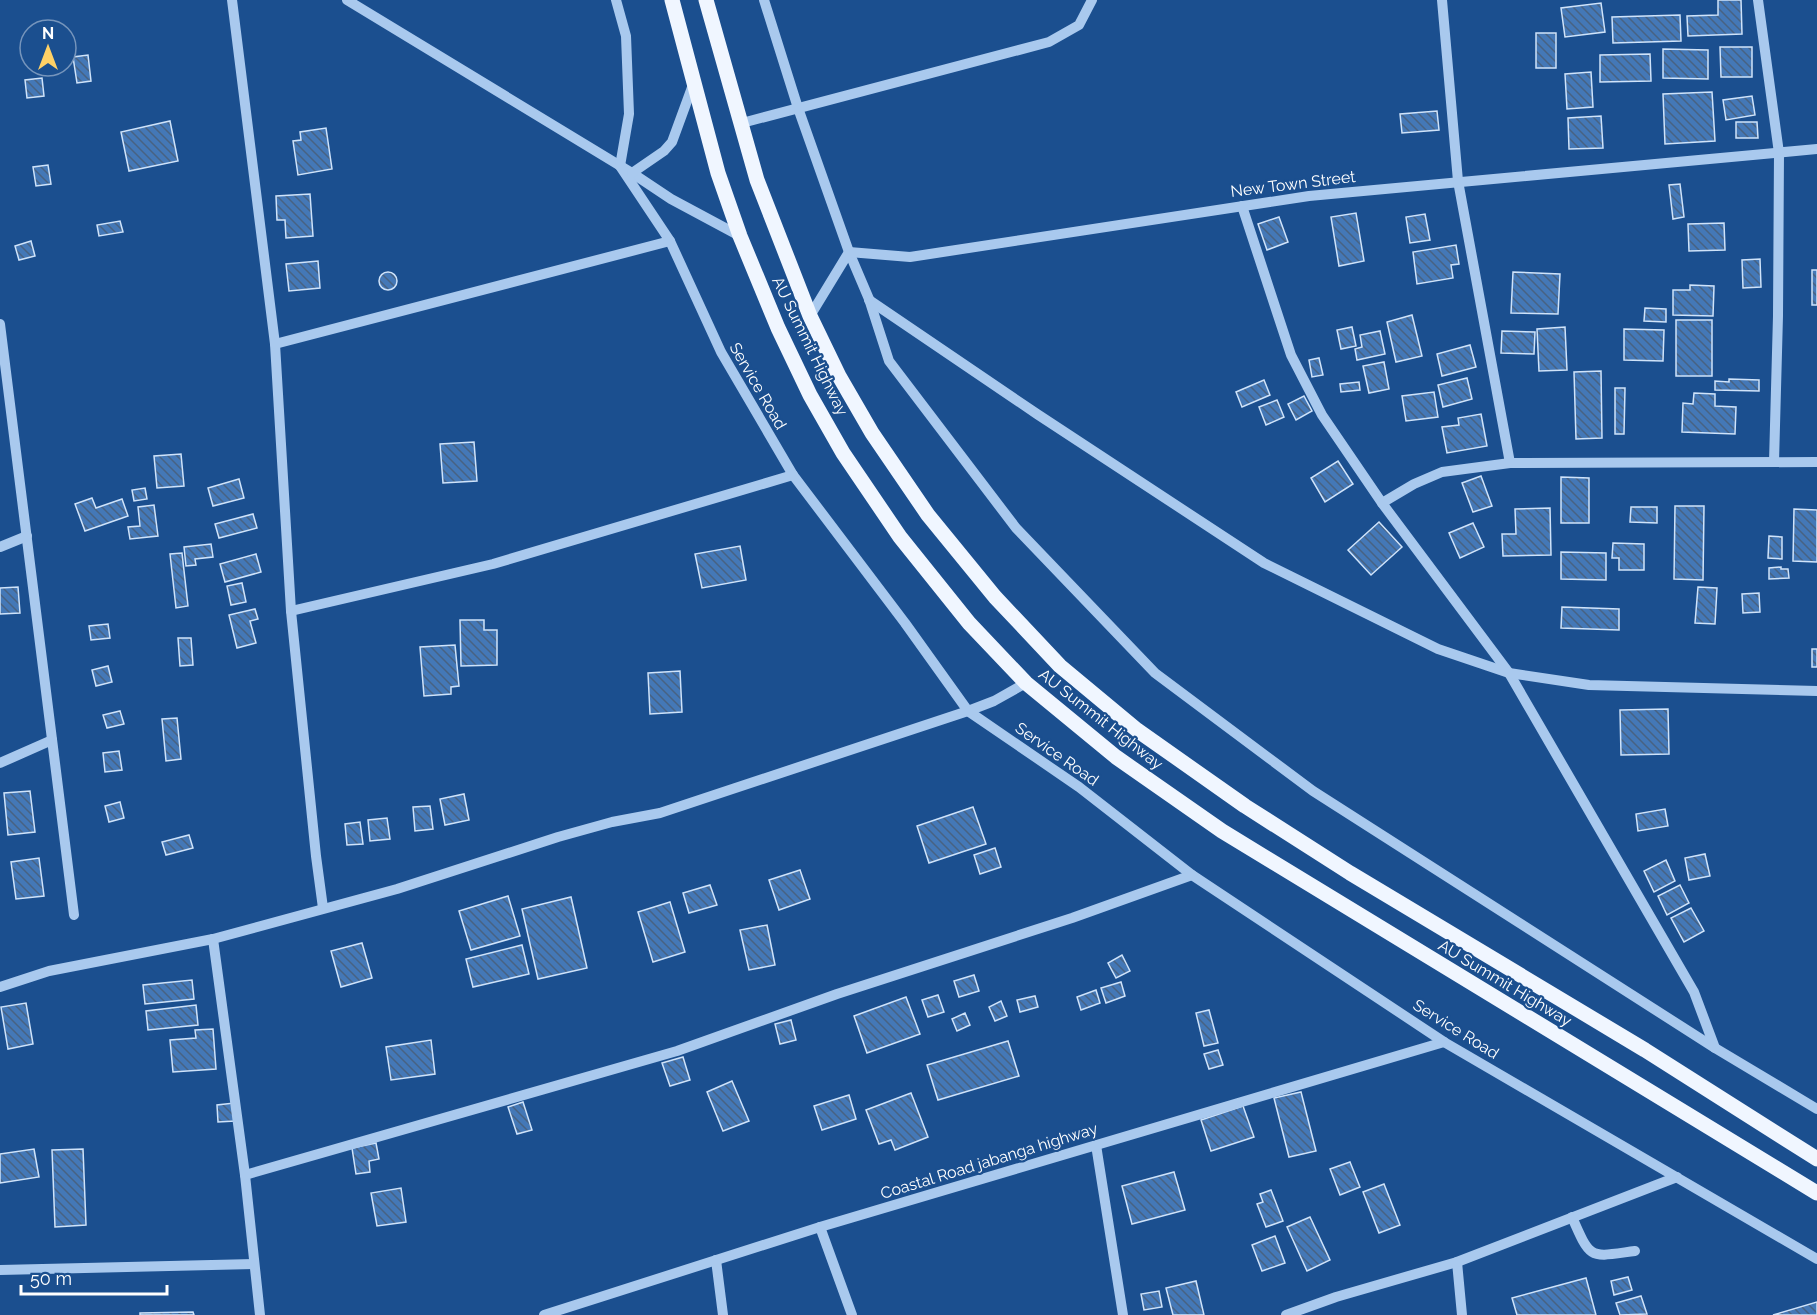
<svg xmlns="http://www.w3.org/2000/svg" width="1817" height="1315" font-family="Raleway,sans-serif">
  <defs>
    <pattern id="building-back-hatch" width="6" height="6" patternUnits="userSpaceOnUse" patternTransform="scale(1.5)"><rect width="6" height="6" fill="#4478b7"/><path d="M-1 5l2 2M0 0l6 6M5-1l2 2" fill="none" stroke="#486282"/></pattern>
  </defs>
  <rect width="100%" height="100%" fill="#1b4f8f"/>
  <!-- building -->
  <g fill="url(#building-back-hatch)" stroke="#cfe3fa" stroke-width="1.5">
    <polygon points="1718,0 1741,0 1742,34 1688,36 1687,16 1718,15"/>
    <polygon points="1601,3 1605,32 1565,37 1561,8"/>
    <polygon points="1680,15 1681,41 1613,43 1612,17"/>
    <rect x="1536" y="33" width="20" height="35"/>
    <polygon points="1720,47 1752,47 1752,77 1721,77"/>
    <polygon points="1663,49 1708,50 1708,79 1663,78"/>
    <polygon points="1650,54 1651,81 1600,82 1600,55"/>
    <polygon points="88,55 91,81 77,83 73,57"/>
    <polygon points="1591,72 1593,107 1567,109 1565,74"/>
    <polygon points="42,78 44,96 27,98 25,80"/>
    <polygon points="1712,92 1715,141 1665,144 1663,94"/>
    <polygon points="1752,96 1755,115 1726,120 1723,100"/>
    <polygon points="1437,111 1439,130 1402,133 1400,114"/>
    <polygon points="1601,116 1603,148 1569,149 1568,118"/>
    <polygon points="170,121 178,161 129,171 121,132"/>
    <polygon points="1736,122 1757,122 1758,138 1736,138"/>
    <polygon points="326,128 332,169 298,175 293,141 301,140 300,132"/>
    <polygon points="48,165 51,184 36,186 33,167"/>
    <polygon points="1680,184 1684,217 1673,219 1669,185"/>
    <polygon points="310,194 313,236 286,238 285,220 277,220 276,196"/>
    <polygon points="1356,213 1364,261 1339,266 1331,217"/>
    <polygon points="1425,214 1430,240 1410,243 1406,217"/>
    <polygon points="1279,217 1288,242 1267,250 1258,224"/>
    <polygon points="120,221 123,232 99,236 97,225"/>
    <polygon points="1724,223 1725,250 1689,251 1688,224"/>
    <polygon points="31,241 35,256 19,260 15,246"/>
    <polygon points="1456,245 1459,264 1451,265 1453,278 1417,284 1413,252"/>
    <polygon points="1760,259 1761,287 1743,288 1742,260"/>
    <polygon points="318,261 320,288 289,291 286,264"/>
    <rect x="1812" y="270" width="5" height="35"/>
    <polygon points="1513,272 1560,274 1558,314 1511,313"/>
    <circle cx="388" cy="281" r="9"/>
    <polygon points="1690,285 1714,286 1713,316 1673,315 1673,290 1690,290"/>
    <polygon points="1645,308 1666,309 1666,322 1644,321"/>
    <polygon points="1412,315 1422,356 1396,362 1387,322"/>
    <rect x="1676" y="320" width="36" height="56"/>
    <polygon points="1352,327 1356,346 1341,349 1337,330"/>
    <polygon points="1565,327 1567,370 1539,371 1537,329"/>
    <polygon points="1624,329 1664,330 1663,361 1624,360"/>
    <polygon points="1380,331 1385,354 1357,360 1355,349 1362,347 1360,335"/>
    <polygon points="1502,331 1535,332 1534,354 1501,353"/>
    <polygon points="1470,345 1476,367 1442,376 1437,354"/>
    <polygon points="1319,358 1323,375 1312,377 1309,360"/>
    <polygon points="1384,362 1389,389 1369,393 1363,366"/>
    <polygon points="1601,371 1602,438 1576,439 1574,372"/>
    <polygon points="1467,378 1472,399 1443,407 1438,385"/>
    <polygon points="1729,379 1759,380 1759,391 1715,390 1715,381 1729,382"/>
    <polygon points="1264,380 1270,395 1242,407 1236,392"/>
    <polygon points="1359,382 1360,390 1341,392 1340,384"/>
    <polygon points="1615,388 1625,388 1624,434 1615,434"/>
    <polygon points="1434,392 1438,417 1406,421 1402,396"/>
    <polygon points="1694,393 1715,394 1715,406 1736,407 1735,434 1682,432 1683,403 1693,404"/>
    <polygon points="1304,396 1312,411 1296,420 1288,404"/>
    <polygon points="1277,400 1284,417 1266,425 1259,407"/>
    <polygon points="1481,414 1487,446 1447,453 1442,427 1459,425 1458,418"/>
    <polygon points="474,442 477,481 443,483 440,444"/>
    <polygon points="181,454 184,486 157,488 154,456"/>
    <polygon points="1338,461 1353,484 1325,502 1311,478"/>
    <polygon points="1481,476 1492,506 1473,512 1462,483"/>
    <polygon points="1561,477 1589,478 1589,523 1561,523"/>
    <polygon points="239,479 244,498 213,506 208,488"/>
    <polygon points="145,488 147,499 134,501 132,490"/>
    <polygon points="92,498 96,508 122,499 128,516 85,531 75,504"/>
    <polygon points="154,505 158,536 130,539 128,527 140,526 138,507"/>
    <polygon points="1675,506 1704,506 1703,580 1674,579"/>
    <polygon points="1631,507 1657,507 1657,523 1630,522"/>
    <polygon points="1550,508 1551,555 1503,556 1502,534 1516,534 1515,509"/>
    <polygon points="1794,509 1817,510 1817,562 1793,561"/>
    <polygon points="253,514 257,528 219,538 215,524"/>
    <polygon points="1379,522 1402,547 1371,575 1348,550"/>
    <polygon points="1473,523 1484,547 1460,558 1449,533"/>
    <polygon points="1769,536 1782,537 1782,559 1768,558"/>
    <polygon points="1613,543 1644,544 1644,570 1619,570 1619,558 1612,558"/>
    <polygon points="211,544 213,557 195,559 196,565 186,566 184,547"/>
    <polygon points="740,546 746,580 702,588 695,554"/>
    <polygon points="1561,552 1606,553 1606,580 1561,579"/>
    <polygon points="182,553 188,606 176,608 170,554"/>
    <polygon points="256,554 261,572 225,582 220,564"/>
    <polygon points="1781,567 1781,569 1788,569 1789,578 1769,579 1769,568"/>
    <polygon points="242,583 246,602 231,605 227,586"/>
    <polygon points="18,587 20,613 0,614 0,588"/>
    <polygon points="1698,587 1717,588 1715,624 1695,623"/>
    <polygon points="1759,593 1760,612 1743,613 1742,594"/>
    <polygon points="1562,607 1619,609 1619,630 1561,628"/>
    <polygon points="255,609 258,619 250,621 256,643 237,648 229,615"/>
    <polygon points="460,620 484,620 484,630 497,630 497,665 461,666"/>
    <polygon points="108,624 110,638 91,640 89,626"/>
    <polygon points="178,638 191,638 193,665 180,666"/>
    <polygon points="455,645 459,686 451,687 451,694 424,696 420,647"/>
    <rect x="1812" y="649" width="5" height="18"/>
    <polygon points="108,666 112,682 96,686 92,670"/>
    <polygon points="680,671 682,712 650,714 648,673"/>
    <polygon points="1668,709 1669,754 1621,755 1620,710"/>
    <polygon points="120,711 124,724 107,728 103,715"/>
    <polygon points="177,718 181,759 166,761 162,719"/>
    <polygon points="119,751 122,770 105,772 103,753"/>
    <polygon points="30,791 35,832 8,835 4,793"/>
    <polygon points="464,794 469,820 445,825 440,799"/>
    <polygon points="120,802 124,818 109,822 105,806"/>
    <polygon points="430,806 433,829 415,831 413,807"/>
    <polygon points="973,807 986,844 929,863 917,826"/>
    <polygon points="1665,809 1668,826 1638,831 1636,814"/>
    <polygon points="387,818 390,839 370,841 368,820"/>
    <polygon points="360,822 363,844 347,845 345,824"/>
    <polygon points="189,835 193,848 166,855 162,842"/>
    <polygon points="995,848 1001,867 980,874 974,855"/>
    <polygon points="1705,854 1710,876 1689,880 1685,858"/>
    <polygon points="39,858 44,896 16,899 11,862"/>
    <polygon points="1666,860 1675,881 1654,892 1644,871"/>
    <polygon points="800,870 810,899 779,910 769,880"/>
    <polygon points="710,885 717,905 689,913 683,893"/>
    <polygon points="1680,885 1689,903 1667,915 1658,896"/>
    <polygon points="508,896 520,936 471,950 459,911"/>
    <polygon points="571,897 587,968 538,979 522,909"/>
    <polygon points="670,902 685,952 653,962 638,912"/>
    <polygon points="1691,908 1704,931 1684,942 1671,918"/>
    <polygon points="767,925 775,965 749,970 740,930"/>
    <polygon points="362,943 372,978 341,987 331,951"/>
    <polygon points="522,945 529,974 473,987 466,959"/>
    <polygon points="1122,955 1130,971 1116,978 1108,963"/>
    <polygon points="974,975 979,991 959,997 954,981"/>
    <polygon points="192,980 194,999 145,1004 143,985"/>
    <polygon points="1121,982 1125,996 1106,1003 1101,988"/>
    <polygon points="1096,990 1100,1003 1081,1010 1077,997"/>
    <polygon points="938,995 944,1012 928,1017 922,1000"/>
    <polygon points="1035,996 1038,1007 1020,1012 1017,1000"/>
    <polygon points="906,997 920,1034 867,1053 854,1016"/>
    <polygon points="1001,1001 1007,1016 995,1021 989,1007"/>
    <polygon points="26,1003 33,1044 8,1049 1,1007"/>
    <polygon points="196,1005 198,1025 148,1030 146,1011"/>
    <polygon points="1209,1010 1218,1043 1204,1046 1196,1013"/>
    <polygon points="965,1013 970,1025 957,1031 952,1019"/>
    <polygon points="791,1020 796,1040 780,1044 775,1024"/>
    <polygon points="213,1029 216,1069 173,1072 170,1040 196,1038 195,1030"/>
    <polygon points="431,1040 435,1074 391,1080 386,1047"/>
    <polygon points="1008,1041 1019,1076 938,1100 927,1065"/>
    <polygon points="1218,1050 1223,1065 1209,1069 1204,1054"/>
    <polygon points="683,1057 690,1080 670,1086 662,1063"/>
    <polygon points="732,1081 749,1121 723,1131 707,1092"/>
    <polygon points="1301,1092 1316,1151 1289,1157 1274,1098"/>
    <polygon points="911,1093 928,1137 895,1150 891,1140 879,1144 866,1110"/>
    <polygon points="849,1095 856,1119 822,1130 814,1106"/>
    <polygon points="523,1102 532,1130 517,1134 508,1107"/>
    <polygon points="234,1103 235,1121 218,1122 217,1105"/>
    <polygon points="1243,1106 1254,1137 1211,1151 1201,1120"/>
    <polygon points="376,1143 379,1159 369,1161 370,1172 356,1174 352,1148"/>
    <polygon points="34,1149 39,1177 0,1183 0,1154"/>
    <polygon points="83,1149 86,1225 55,1227 52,1150"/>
    <polygon points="1350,1162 1360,1187 1340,1195 1330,1169"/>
    <polygon points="1174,1172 1185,1210 1132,1224 1122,1186"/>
    <polygon points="1384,1184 1400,1225 1379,1233 1363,1192"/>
    <polygon points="401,1188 406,1222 377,1226 371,1193"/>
    <polygon points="1271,1190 1283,1221 1266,1227 1257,1204 1263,1202 1260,1194"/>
    <polygon points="1310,1217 1330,1260 1307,1271 1287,1227"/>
    <polygon points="1275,1236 1285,1263 1262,1271 1252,1245"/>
    <polygon points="1628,1277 1632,1290 1614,1295 1611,1281"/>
    <polygon points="1586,1278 1596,1315 1517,1315 1512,1298"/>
    <polygon points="1196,1281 1204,1315 1173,1315 1166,1288"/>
    <polygon points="1159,1291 1162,1307 1144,1310 1141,1294"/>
    <polygon points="1641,1296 1647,1314 1620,1315 1616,1303"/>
    <polygon points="1817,1302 1817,1315 1773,1315"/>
    <polygon points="193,1312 194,1315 140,1315 140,1313"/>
  </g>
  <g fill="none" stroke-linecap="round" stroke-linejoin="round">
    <!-- minor -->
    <g stroke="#a9c9ee" stroke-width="10">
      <polyline points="232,0 275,344 291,611 316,856 323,908"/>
      <polyline points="347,0 632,173 671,199 740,236"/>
      <polyline points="616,0 626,36 629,114 620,166 670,241 721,352 793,475 905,623 968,711 1079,787 1192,875 1444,1042 1817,1259"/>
      <polyline points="764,0 798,108 849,252 869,299 889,361 1016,528 1155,673 1313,791 1715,1048 1817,1109"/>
      <polyline points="1442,0 1458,181 1510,463"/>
      <polyline points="1758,0 1779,153 1778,316 1774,462"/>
      <polyline points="742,123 1049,42 1079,25 1092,0"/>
      <polyline points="632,173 664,151 672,142 694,82"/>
      <polyline points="1242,206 1291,355 1322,415 1382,503 1509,673 1694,992 1715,1048"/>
      <polyline points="869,300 1037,414 1264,563 1438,649 1509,673 1589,685 1817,691"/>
      <polyline points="810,316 849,252 910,257 1309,196 1817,149"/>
      <polyline points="0,324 74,915"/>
      <polyline points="275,344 670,241"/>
      <polyline points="1382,503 1414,484 1442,472 1510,463 1817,462"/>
      <polyline points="0,547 27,536"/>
      <polyline points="291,611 493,564 793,475"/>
      <polyline points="0,763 52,740"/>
      <polyline points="213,939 245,1175 260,1315"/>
      <polyline points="0,987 49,971 213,939 397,889 558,837 612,822 660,813 968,711 994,701 1026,683"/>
      <polyline points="1096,1145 1123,1315"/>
      <polyline points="245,1175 677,1051 837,994 1072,918 1192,875"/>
      <path d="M1572,1217C1591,1261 1590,1257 1635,1251"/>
      <polyline points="820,1227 852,1315"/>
      <polyline points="716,1260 723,1315"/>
      <polyline points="1457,1262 1462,1315"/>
      <polyline points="0,1270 254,1264"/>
      <polyline points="544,1315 820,1227 1444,1042"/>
      <polyline points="1286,1315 1336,1297 1457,1262 1677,1177"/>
    </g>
    <!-- major -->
    <g stroke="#f0f6ff" stroke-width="15">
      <polyline points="672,0 718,173 740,236 778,328 810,395 843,453 900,537 969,623 1026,683 1116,757 1222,831 1817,1193"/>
      <polyline points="706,0 757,180 810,316 839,376 872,433 928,515 995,597 1060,666 1137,730 1245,806 1350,873 1645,1050 1817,1159"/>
    </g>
  </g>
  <g text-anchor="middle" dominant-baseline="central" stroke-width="4.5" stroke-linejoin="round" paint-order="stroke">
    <!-- street labels -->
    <g font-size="16" fill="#fff" stroke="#1b4f8f">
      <text transform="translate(1293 184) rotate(-7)">New Town Street</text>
      <text transform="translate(810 346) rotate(64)">AU Summit Highway</text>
      <text transform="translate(758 386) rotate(60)">Service Road</text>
      <text transform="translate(1101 719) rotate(38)">AU Summit Highway</text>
      <text transform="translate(1057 754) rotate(35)">Service Road</text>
      <text transform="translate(1505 983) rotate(31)">AU Summit Highway</text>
      <text transform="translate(1456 1029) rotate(32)">Service Road</text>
      <text transform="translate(989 1161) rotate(-17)">Coastal Road jabanga highway</text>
    </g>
  </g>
  <!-- north arrow -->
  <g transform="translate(48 48)"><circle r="28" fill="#1b4f8f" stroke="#7695bc" stroke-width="1.5"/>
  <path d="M0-4.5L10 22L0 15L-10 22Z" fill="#ffd166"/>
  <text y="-9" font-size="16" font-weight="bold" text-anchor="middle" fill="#ffffff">N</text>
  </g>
  <!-- scale -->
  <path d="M21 1285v9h146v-9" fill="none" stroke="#ffffff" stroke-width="3"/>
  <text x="30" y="1285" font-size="18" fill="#ffffff" stroke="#1b4f8f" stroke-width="4.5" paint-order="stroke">50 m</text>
</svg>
